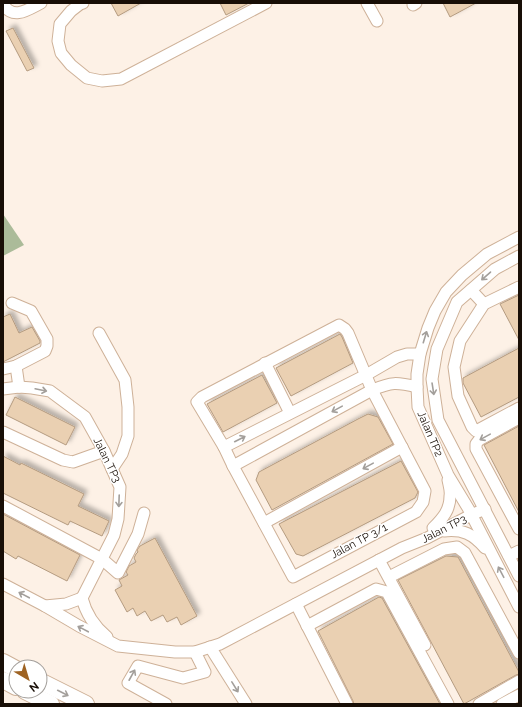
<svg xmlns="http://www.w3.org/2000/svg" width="522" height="707" font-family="Raleway,sans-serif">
  <defs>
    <filter id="shadow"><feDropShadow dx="3.5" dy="-3.5" stdDeviation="2" flood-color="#0004"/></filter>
  </defs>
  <rect width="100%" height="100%" fill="#fdf1e6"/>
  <!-- forest -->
  <polygon fill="#abbb99" points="3,214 24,245 3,256"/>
  <!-- building -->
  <g fill="#ead0b2" stroke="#b49b80" filter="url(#shadow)">
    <polygon points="111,3 141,3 118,16"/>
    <polygon points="220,3 249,3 226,15"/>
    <polygon points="443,3 476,3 450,17"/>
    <polygon points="13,28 34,68 27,71 6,31"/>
    <polygon points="519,295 519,340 500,304"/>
    <polygon points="10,314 19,333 32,327 40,341 40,343 3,362 3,317"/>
    <polygon points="340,334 342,337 353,363 291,396 276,368"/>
    <polygon points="519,348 519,397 481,417 463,383 463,378"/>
    <polygon points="262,375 277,403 223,432 207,404"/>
    <polygon points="15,397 75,427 66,445 6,415"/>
    <polygon points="368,414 378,417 393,444 272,510 256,480 259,472 358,419"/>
    <polygon points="519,426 519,512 484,445"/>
    <polygon points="3,456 20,465 21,463 84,494 78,506 109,521 102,536 70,521 68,525 3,493"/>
    <polygon points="401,461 418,492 415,498 303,556 296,554 279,524"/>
    <polygon points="3,514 80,555 67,581 18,556 16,559 3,551"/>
    <polygon points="155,538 197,616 181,625 177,617 167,622 163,615 151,621 145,611 137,616 133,608 127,612 115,590 122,586 119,580 128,575 126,572 129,566 136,562 134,558 136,554 138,552 137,550 140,546"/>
    <polygon points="446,556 458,557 519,672 519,674 516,675 464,704 398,580"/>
    <polygon points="379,597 382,598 440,704 354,704 353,701 318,631"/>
  </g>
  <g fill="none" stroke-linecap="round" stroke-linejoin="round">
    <!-- minor casing -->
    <g stroke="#ceb198" stroke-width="13">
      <g id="minor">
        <polyline points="83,3 80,4 71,11 60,24 58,41 61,53 71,65 87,78 102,81 121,79 266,3"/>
        <polyline points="367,3 377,21"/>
        <path d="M3,4C13,21 29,9 41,3"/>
        <polyline points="413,5 416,3"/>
        <polyline points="519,237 487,254 462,275 446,292 435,311 428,328 420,354 417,374 417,387 418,407 448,475 468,508 519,607"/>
        <polyline points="519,256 495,269 457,302 437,349 432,379 438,420 519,576"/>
        <polyline points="519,287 484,304 460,341 454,367 458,396 472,427 476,431 519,408"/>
        <polyline points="471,290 484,304"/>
        <polyline points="12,303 31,311 47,339 47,346 45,351 16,366 19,387"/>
        <polyline points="99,333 125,380 128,407 128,436 122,454 112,469"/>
        <polyline points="265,363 290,413"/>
        <polyline points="3,369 16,366"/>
        <path d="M417,387C396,382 392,382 372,390L233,466L224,447L366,375L397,357L407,354H420"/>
        <path d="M3,389L19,387L32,388L50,391L85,417L104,451L120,487L118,519L114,535L82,598C86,614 94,626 107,637"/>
        <polyline points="519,418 479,440 476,444 476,449 519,529"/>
        <polyline points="3,432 63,460 73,462 104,451"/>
        <polyline points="224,447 197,402 202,397 339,325 345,329 348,333 372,390 425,491 423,502 416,512 293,577 233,466"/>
        <polyline points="3,506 102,559 118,573 138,534 144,513"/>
        <polyline points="264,523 402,447"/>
        <path d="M433,528C443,518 450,510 450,496C451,491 449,485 448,480"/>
        <path d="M444,531C463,529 473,534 485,548"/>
        <polyline points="509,556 519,551"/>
        <polyline points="379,560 425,645"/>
        <polyline points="389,577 444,549 457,547 465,553 519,653"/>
        <polyline points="3,584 45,606 79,626 118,646 175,652 195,652 220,644 402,548 427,538 471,515 485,509"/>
        <polyline points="296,604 347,704"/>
        <polyline points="45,606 66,604 82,598"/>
        <polyline points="307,626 376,589 387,592 448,704"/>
        <polyline points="210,647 246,704"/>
        <polyline points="166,704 128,683 138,666 183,678 205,672 195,652"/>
        <polyline points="479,704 519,681"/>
        <polyline points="502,704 519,695"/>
      </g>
    </g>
    <!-- highway casing -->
    <g stroke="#ceb198" stroke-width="18">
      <g id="highway">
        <polyline points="3,662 16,669"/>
        <polyline points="3,680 16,687"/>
        <polyline points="40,681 86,704"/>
        <polyline points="25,691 51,704"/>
      </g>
    </g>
    <!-- minor -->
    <use href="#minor" stroke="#fff" stroke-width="11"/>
    <!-- highway -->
    <use href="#highway" stroke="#fff" stroke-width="16"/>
  </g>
  <!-- one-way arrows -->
  <defs><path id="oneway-shaft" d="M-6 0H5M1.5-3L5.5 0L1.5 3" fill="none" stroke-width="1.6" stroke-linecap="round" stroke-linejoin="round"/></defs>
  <g stroke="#a39f9b">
    <use href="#oneway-shaft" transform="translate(486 276) rotate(139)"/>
    <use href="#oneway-shaft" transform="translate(425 337) rotate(-73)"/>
    <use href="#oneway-shaft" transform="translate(433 389) rotate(81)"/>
    <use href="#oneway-shaft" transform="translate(41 390) rotate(12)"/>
    <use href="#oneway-shaft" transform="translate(337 409) rotate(151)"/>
    <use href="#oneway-shaft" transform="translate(485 437) rotate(151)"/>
    <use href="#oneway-shaft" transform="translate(240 439) rotate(-27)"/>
    <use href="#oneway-shaft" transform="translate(368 466) rotate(151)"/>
    <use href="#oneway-shaft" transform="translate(119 501) rotate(92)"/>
    <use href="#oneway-shaft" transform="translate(501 572) rotate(-118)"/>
    <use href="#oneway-shaft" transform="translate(24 595) rotate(-152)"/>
    <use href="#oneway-shaft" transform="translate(83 629) rotate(-152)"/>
    <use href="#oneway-shaft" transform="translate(132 675) rotate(-61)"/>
    <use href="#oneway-shaft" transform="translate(235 687) rotate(58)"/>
    <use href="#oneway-shaft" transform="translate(63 693) rotate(27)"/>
  </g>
  <g text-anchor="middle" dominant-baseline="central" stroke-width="3" stroke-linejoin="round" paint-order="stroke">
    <!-- street labels -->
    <g font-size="11" fill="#180e06" stroke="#fff">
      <text transform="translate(430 434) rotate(67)">Jalan TP2</text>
      <text transform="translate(107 460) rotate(64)">Jalan TP3</text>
      <text transform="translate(444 529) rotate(-27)">Jalan TP3</text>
      <text transform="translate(359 541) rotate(-28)">Jalan TP 3/1</text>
    </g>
  </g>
  <!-- border -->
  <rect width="522" height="707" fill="none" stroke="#180e06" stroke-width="8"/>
  <!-- north arrow -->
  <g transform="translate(28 679) rotate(142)"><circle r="19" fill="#ffffff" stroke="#a39f9b"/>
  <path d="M0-3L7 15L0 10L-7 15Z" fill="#9e6323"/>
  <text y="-6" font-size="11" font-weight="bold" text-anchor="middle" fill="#180e06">N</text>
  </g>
</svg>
